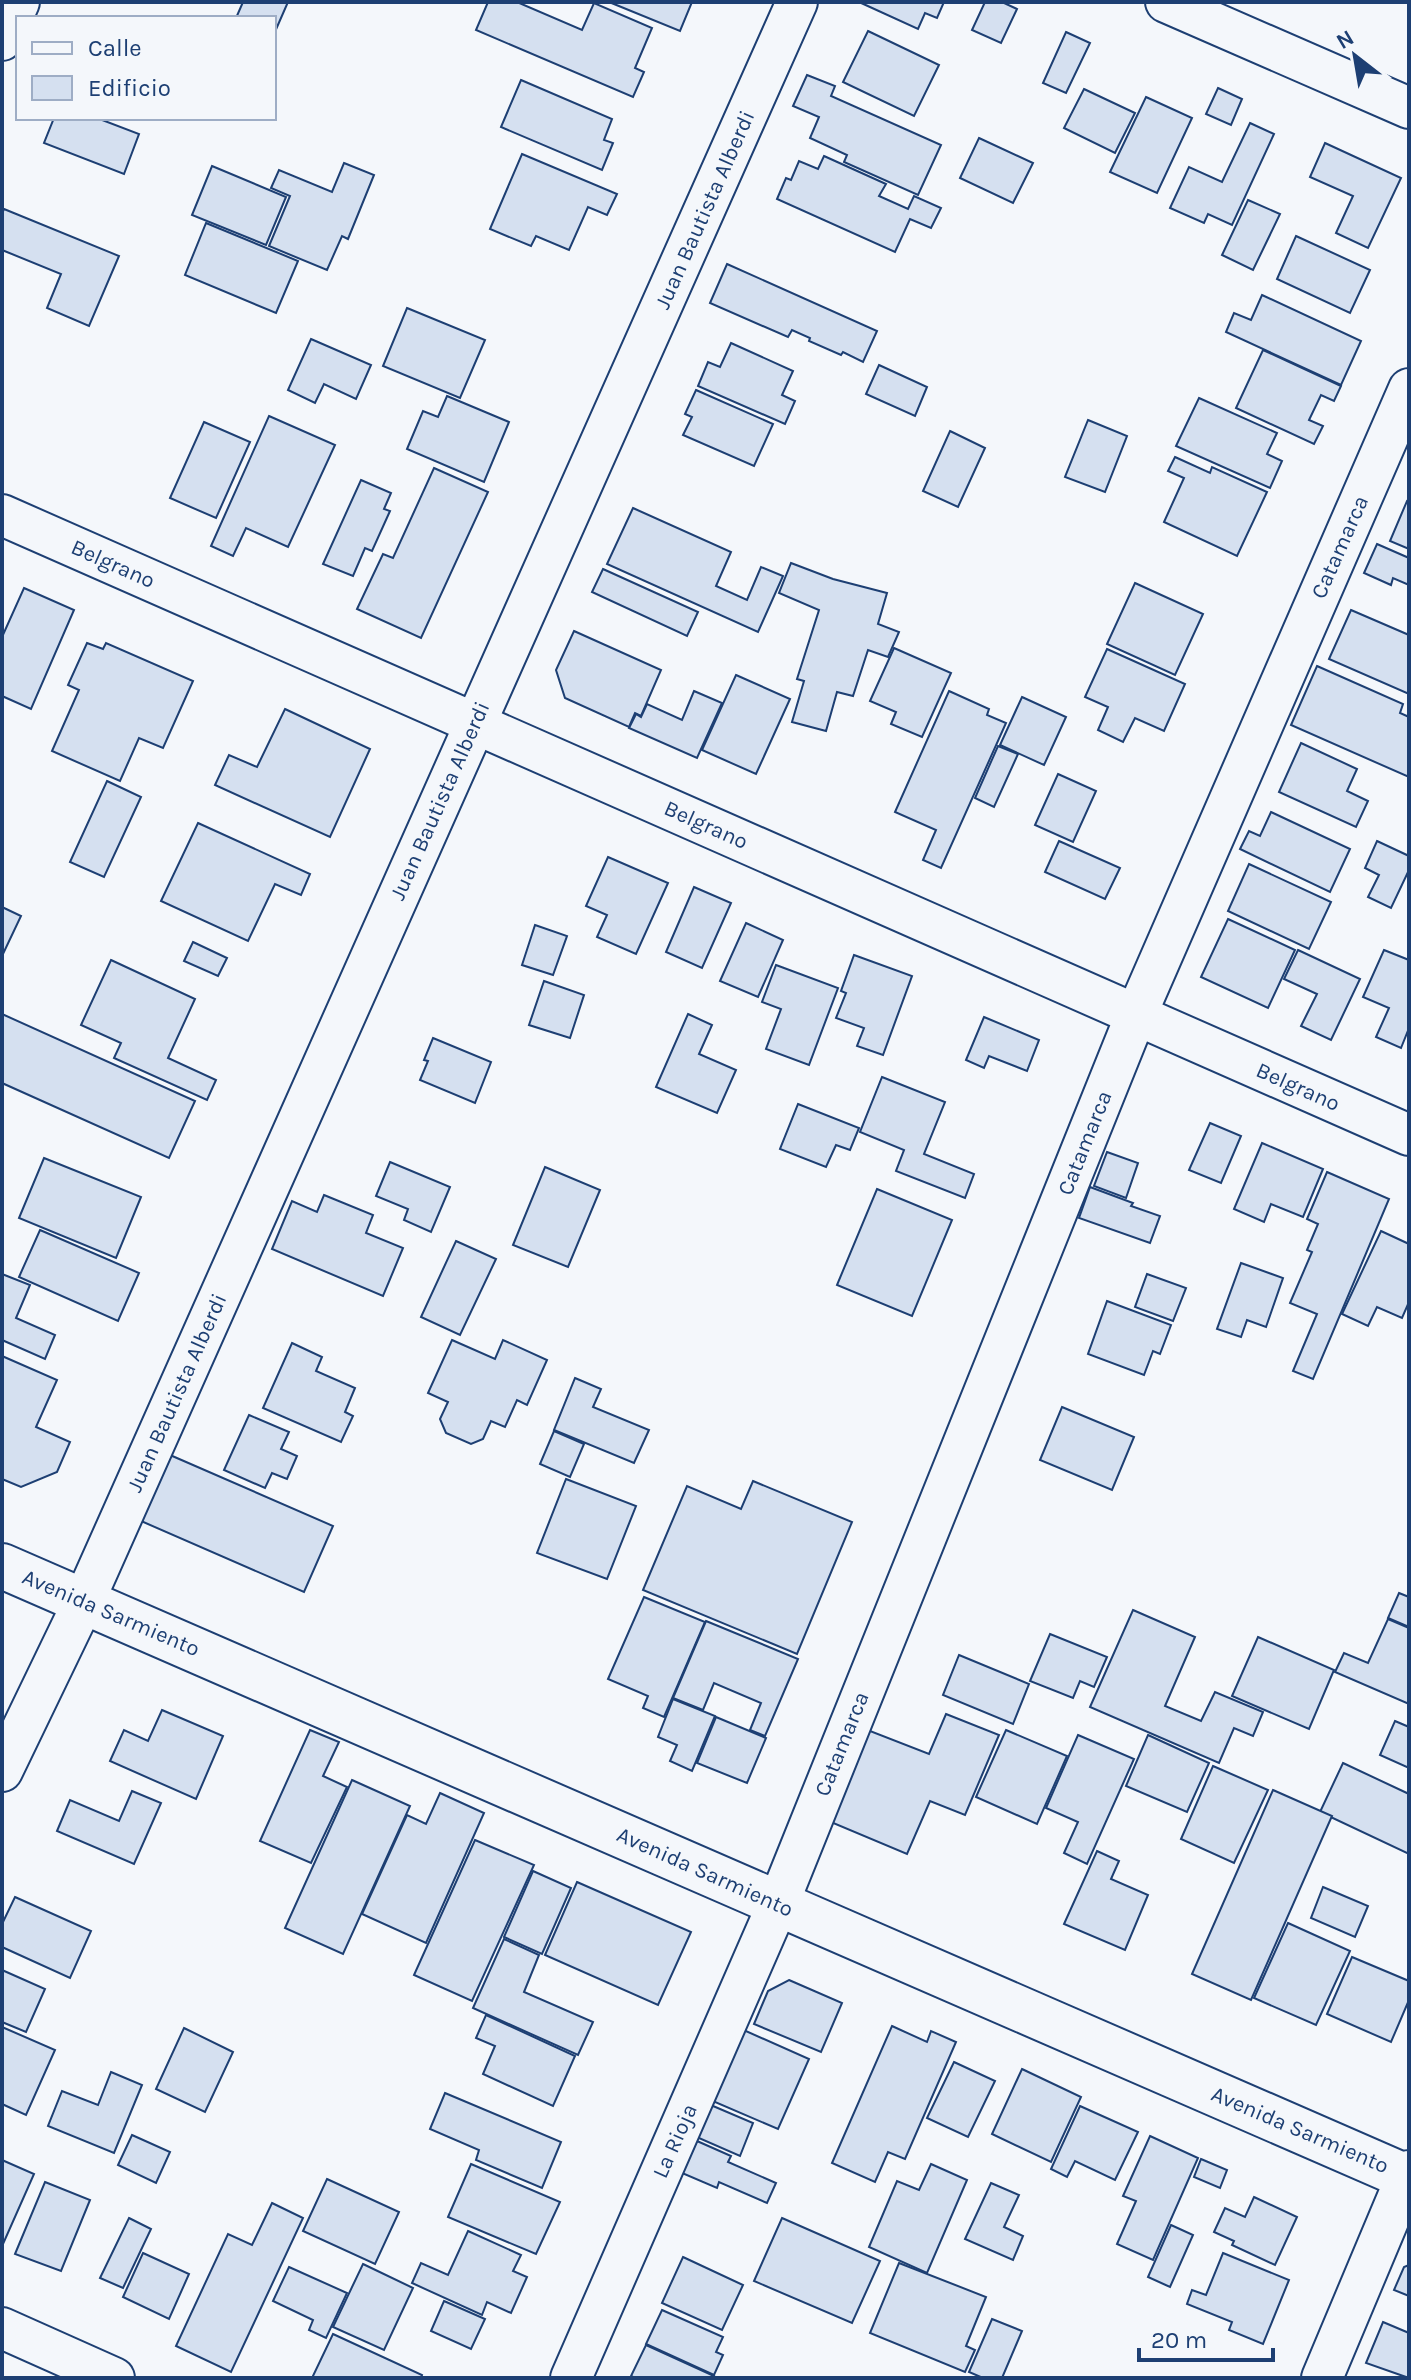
<svg xmlns="http://www.w3.org/2000/svg" width="1411" height="2380" font-family="Karla,sans-serif">
  <rect width="100%" height="100%" fill="#f4f7fb"/>
  <!-- building -->
  <g fill="#d5e0f0" stroke="#1d3f73" stroke-width="2">
    <polygon points="243,2 288,2 274,34 274,18 236,18"/>
    <polygon points="488,2 517,2 582,30 594,3 652,28 635,68 644,72 633,97 476,30"/>
    <polygon points="609,2 692,2 680,31"/>
    <polygon points="859,2 944,2 937,18 925,13 918,29"/>
    <polygon points="985,2 1002,2 1017,9 1001,43 972,30"/>
    <polygon points="868,31 939,65 914,116 843,82"/>
    <polygon points="1066,32 1090,43 1066,93 1043,83"/>
    <polygon points="807,75 835,86 831,96 941,145 918,195 844,162 847,155 810,138 819,117 793,106"/>
    <polygon points="521,80 612,119 604,140 613,143 602,170 501,127"/>
    <polygon points="1218,88 1242,99 1231,125 1206,114"/>
    <polygon points="1084,89 1135,113 1115,153 1064,128"/>
    <polygon points="1146,97 1192,118 1157,193 1110,172"/>
    <polygon points="54,118 97,118 139,134 124,174 44,143"/>
    <polygon points="1250,123 1274,134 1232,225 1208,214 1204,223 1170,208 1189,167 1222,182"/>
    <polygon points="979,138 1033,163 1013,203 960,178"/>
    <polygon points="1325,143 1401,178 1368,248 1336,233 1353,196 1310,177"/>
    <polygon points="522,154 617,194 607,215 588,207 569,250 536,236 531,246 490,229"/>
    <polygon points="824,156 886,184 879,196 908,209 914,196 941,208 931,228 910,219 895,252 777,199 786,178 791,180 799,161 818,169"/>
    <polygon points="344,163 374,175 348,239 342,236 327,270 269,246 290,196 271,188 279,170 332,192"/>
    <polygon points="212,166 286,197 266,245 192,215"/>
    <polygon points="1248,200 1280,214 1253,270 1222,255"/>
    <polygon points="4,209 119,256 89,326 47,308 61,274 2,250 2,214"/>
    <polygon points="206,223 298,261 276,313 185,275"/>
    <polygon points="1296,236 1370,270 1350,313 1277,279"/>
    <polygon points="727,264 877,331 863,362 843,352 841,355 809,341 810,338 792,330 788,337 710,303"/>
    <polygon points="1262,295 1361,341 1341,385 1226,332 1234,313 1251,320"/>
    <polygon points="407,308 485,340 460,398 383,366"/>
    <polygon points="311,339 371,365 356,399 324,384 315,403 288,390"/>
    <polygon points="731,343 793,371 782,395 795,401 785,424 698,386 708,362 720,367"/>
    <polygon points="1263,350 1341,386 1334,401 1321,395 1309,420 1323,426 1314,444 1236,408"/>
    <polygon points="879,365 927,387 915,416 866,394"/>
    <polygon points="696,390 773,424 754,466 683,435 692,417 685,414"/>
    <polygon points="447,396 509,422 484,482 407,449 423,411 438,417"/>
    <polygon points="1199,398 1277,433 1267,454 1282,461 1270,488 1176,446"/>
    <polygon points="269,416 335,445 288,547 246,528 233,556 211,546"/>
    <polygon points="1088,420 1127,436 1105,492 1065,477"/>
    <polygon points="204,422 250,442 216,518 170,498"/>
    <polygon points="950,431 985,448 958,507 923,491"/>
    <polygon points="1175,457 1210,473 1212,467 1267,492 1237,556 1164,522 1184,478 1168,471"/>
    <polygon points="434,468 488,492 421,638 357,609 383,554 393,558"/>
    <polygon points="361,480 391,493 384,509 390,511 372,551 365,548 353,576 323,564"/>
    <polygon points="1407,501 1409,502 1409,549 1390,541"/>
    <polygon points="633,508 731,552 716,586 747,600 761,567 783,576 758,632 607,564"/>
    <polygon points="1377,544 1409,558 1409,585 1393,578 1391,585 1364,573"/>
    <polygon points="791,563 833,579 887,593 878,624 899,632 888,657 868,650 853,696 837,692 826,731 792,722 804,681 797,679 819,610 779,593"/>
    <polygon points="603,569 698,612 687,636 592,592"/>
    <polygon points="1135,583 1203,614 1175,675 1107,644"/>
    <polygon points="24,588 74,610 31,709 2,696 2,637"/>
    <polygon points="1351,610 1409,635 1409,694 1329,659"/>
    <polygon points="574,631 661,670 641,716 635,713 629,727 565,698 556,670"/>
    <polygon points="87,643 103,649 106,643 193,681 163,748 139,738 120,781 52,751 79,690 68,685"/>
    <polygon points="894,648 951,673 922,737 891,724 896,712 870,701"/>
    <polygon points="1107,649 1185,684 1164,731 1135,718 1123,742 1098,730 1108,707 1085,697"/>
    <polygon points="1317,666 1403,704 1400,713 1409,717 1409,777 1291,725"/>
    <polygon points="736,675 790,699 756,774 702,750"/>
    <polygon points="694,691 722,703 697,758 629,728 636,714 641,717 647,704 682,720"/>
    <polygon points="949,691 989,709 987,715 1006,723 941,868 923,860 936,830 895,812"/>
    <polygon points="1022,697 1066,717 1044,765 1000,745"/>
    <polygon points="285,709 370,749 330,837 215,785 229,755 257,767"/>
    <polygon points="1301,743 1357,769 1347,791 1368,801 1356,827 1279,792"/>
    <polygon points="998,746 1018,754 994,807 975,798"/>
    <polygon points="1058,774 1096,791 1073,842 1035,825"/>
    <polygon points="107,781 141,797 104,877 70,862"/>
    <polygon points="1271,812 1350,849 1330,892 1240,849 1249,831 1260,836"/>
    <polygon points="198,823 310,874 301,895 275,884 248,941 161,901"/>
    <polygon points="1059,841 1120,868 1105,899 1045,872"/>
    <polygon points="1377,841 1409,856 1409,870 1391,908 1368,897 1379,875 1365,868"/>
    <polygon points="608,857 668,883 636,954 597,937 607,915 586,906"/>
    <polygon points="1249,864 1331,902 1309,949 1228,911"/>
    <polygon points="694,887 731,903 702,968 666,952"/>
    <polygon points="2,907 21,916 2,956"/>
    <polygon points="1228,919 1295,950 1268,1008 1201,977"/>
    <polygon points="746,923 783,940 758,997 720,981"/>
    <polygon points="535,925 567,936 553,975 522,965"/>
    <polygon points="193,942 227,958 218,976 184,961"/>
    <polygon points="1298,950 1360,979 1331,1040 1301,1026 1317,994 1284,979"/>
    <polygon points="1384,950 1409,960 1409,1028 1401,1048 1376,1037 1389,1008 1363,997"/>
    <polygon points="854,955 912,976 883,1055 857,1046 864,1028 836,1018 846,993 841,991"/>
    <polygon points="111,960 195,999 168,1058 216,1080 207,1100 114,1058 121,1043 81,1025"/>
    <polygon points="776,965 838,988 809,1065 766,1049 781,1009 762,1002"/>
    <polygon points="544,981 584,995 570,1038 529,1025"/>
    <polygon points="2,1014 195,1101 169,1158 2,1083"/>
    <polygon points="688,1014 712,1025 699,1054 736,1070 717,1113 656,1087"/>
    <polygon points="984,1017 1039,1040 1027,1071 989,1056 984,1068 966,1060"/>
    <polygon points="433,1038 491,1062 475,1103 420,1080 428,1061 424,1060"/>
    <polygon points="882,1077 945,1102 924,1154 974,1174 965,1198 896,1171 904,1150 860,1132"/>
    <polygon points="798,1104 859,1128 850,1150 836,1145 826,1167 780,1149"/>
    <polygon points="1210,1123 1241,1136 1221,1183 1189,1170"/>
    <polygon points="1262,1143 1323,1169 1303,1217 1271,1204 1264,1222 1234,1209"/>
    <polygon points="1107,1152 1138,1163 1126,1198 1094,1186"/>
    <polygon points="44,1158 141,1197 116,1258 19,1218"/>
    <polygon points="390,1162 450,1187 431,1232 404,1220 408,1209 376,1196"/>
    <polygon points="545,1167 600,1190 568,1267 513,1245"/>
    <polygon points="1327,1172 1389,1199 1313,1379 1293,1371 1317,1314 1290,1303 1312,1252 1307,1250 1318,1224 1307,1219"/>
    <polygon points="1090,1187 1133,1203 1131,1206 1160,1216 1150,1243 1079,1218"/>
    <polygon points="877,1189 952,1220 912,1316 837,1285"/>
    <polygon points="324,1195 373,1215 366,1233 403,1248 383,1296 272,1249 292,1201 317,1212"/>
    <polygon points="40,1230 139,1273 118,1321 19,1277"/>
    <polygon points="1381,1231 1409,1244 1409,1302 1402,1318 1377,1307 1368,1326 1342,1314"/>
    <polygon points="456,1241 496,1259 460,1335 421,1317"/>
    <polygon points="1241,1263 1283,1278 1266,1327 1247,1320 1241,1337 1217,1329"/>
    <polygon points="2,1274 30,1285 16,1318 55,1335 45,1359 2,1340"/>
    <polygon points="1147,1274 1186,1288 1173,1321 1135,1307"/>
    <polygon points="1107,1301 1171,1325 1160,1354 1153,1351 1144,1375 1088,1354"/>
    <polygon points="452,1340 495,1359 503,1340 547,1360 527,1405 517,1400 505,1427 491,1421 483,1439 471,1444 446,1433 440,1419 448,1402 428,1393"/>
    <polygon points="292,1343 322,1357 316,1371 355,1388 345,1412 353,1416 341,1442 263,1408"/>
    <polygon points="2,1356 57,1380 36,1427 70,1442 57,1472 21,1487 2,1479"/>
    <polygon points="575,1378 601,1389 593,1407 649,1430 634,1463 554,1430"/>
    <polygon points="1062,1407 1134,1437 1112,1490 1040,1460"/>
    <polygon points="249,1415 289,1432 281,1449 297,1456 287,1479 272,1473 265,1488 224,1470"/>
    <polygon points="554,1431 584,1444 570,1477 540,1464"/>
    <polygon points="170,1455 333,1526 304,1592 141,1521"/>
    <polygon points="566,1479 636,1506 607,1579 537,1553"/>
    <polygon points="753,1481 852,1522 797,1654 643,1590 687,1486 741,1509"/>
    <polygon points="1399,1593 1409,1597 1409,1627 1388,1618"/>
    <polygon points="644,1597 705,1622 664,1717 643,1708 648,1696 608,1679"/>
    <polygon points="1133,1610 1195,1637 1165,1706 1201,1721 1215,1692 1263,1712 1253,1736 1234,1728 1219,1763 1090,1707"/>
    <polygon points="1388,1619 1409,1628 1409,1704 1335,1672 1344,1653 1368,1663"/>
    <polygon points="706,1621 798,1659 765,1736 750,1730 761,1703 714,1683 703,1710 673,1698"/>
    <polygon points="1050,1634 1107,1657 1094,1687 1080,1681 1073,1698 1030,1681"/>
    <polygon points="1258,1637 1334,1670 1309,1729 1232,1696"/>
    <polygon points="959,1655 1029,1684 1013,1724 943,1695"/>
    <polygon points="673,1699 715,1716 692,1771 670,1761 677,1745 658,1737"/>
    <polygon points="162,1710 223,1736 196,1799 110,1761 124,1730 148,1741"/>
    <polygon points="946,1714 999,1735 965,1815 930,1801 907,1854 826,1820 865,1729 929,1754"/>
    <polygon points="716,1717 766,1738 747,1783 697,1763"/>
    <polygon points="1395,1721 1409,1727 1409,1768 1380,1755"/>
    <polygon points="310,1730 339,1742 323,1776 347,1787 311,1863 260,1841"/>
    <polygon points="1006,1730 1067,1756 1037,1824 976,1797"/>
    <polygon points="1078,1735 1134,1759 1087,1864 1064,1853 1078,1822 1046,1808"/>
    <polygon points="1148,1735 1209,1763 1187,1812 1126,1786"/>
    <polygon points="1343,1763 1409,1794 1409,1854 1320,1812"/>
    <polygon points="1213,1766 1268,1790 1234,1863 1181,1839"/>
    <polygon points="352,1780 410,1806 343,1954 285,1928"/>
    <polygon points="1273,1790 1332,1816 1251,2000 1192,1974"/>
    <polygon points="132,1791 161,1803 134,1864 57,1831 70,1800 119,1821"/>
    <polygon points="440,1793 484,1813 426,1943 362,1914 407,1815 426,1824"/>
    <polygon points="475,1840 534,1865 472,2001 414,1975"/>
    <polygon points="1097,1851 1119,1861 1111,1879 1148,1895 1125,1950 1064,1924"/>
    <polygon points="533,1871 571,1888 542,1954 504,1937"/>
    <polygon points="577,1882 691,1932 658,2005 545,1955"/>
    <polygon points="1323,1887 1368,1906 1355,1937 1311,1918"/>
    <polygon points="15,1897 91,1931 70,1978 2,1947 2,1924"/>
    <polygon points="1288,1923 1350,1951 1316,2025 1254,1998"/>
    <polygon points="504,1939 539,1955 524,1992 593,2022 578,2055 473,2008"/>
    <polygon points="1352,1957 1409,1981 1409,2000 1391,2042 1327,2014"/>
    <polygon points="2,1970 45,1989 26,2032 2,2022"/>
    <polygon points="789,1980 842,2003 821,2052 754,2024 768,1991"/>
    <polygon points="486,2015 575,2056 553,2106 483,2074 495,2046 476,2038"/>
    <polygon points="892,2026 927,2042 931,2031 956,2042 905,2159 888,2152 875,2182 832,2163"/>
    <polygon points="2,2027 55,2050 26,2115 2,2104"/>
    <polygon points="184,2028 233,2052 205,2112 156,2089"/>
    <polygon points="739,2028 809,2059 778,2129 708,2099"/>
    <polygon points="954,2062 995,2081 968,2137 927,2118"/>
    <polygon points="1022,2069 1081,2097 1051,2162 992,2134"/>
    <polygon points="111,2072 142,2085 114,2153 48,2126 62,2091 98,2105"/>
    <polygon points="445,2093 561,2142 542,2188 476,2160 479,2150 430,2129"/>
    <polygon points="706,2103 753,2123 740,2156 692,2135"/>
    <polygon points="1080,2106 1138,2132 1115,2180 1075,2161 1067,2177 1051,2169"/>
    <polygon points="132,2135 170,2152 156,2183 118,2165"/>
    <polygon points="1150,2136 1198,2158 1153,2260 1117,2244 1136,2201 1123,2196"/>
    <polygon points="697,2141 731,2156 728,2162 776,2183 767,2203 719,2182 717,2188 682,2173"/>
    <polygon points="1201,2159 1227,2170 1220,2188 1194,2177"/>
    <polygon points="2,2160 34,2174 3,2244 2,2244"/>
    <polygon points="471,2164 560,2202 536,2254 448,2217"/>
    <polygon points="931,2164 967,2180 927,2273 869,2247 897,2181 919,2190"/>
    <polygon points="327,2179 399,2212 375,2264 303,2231"/>
    <polygon points="45,2182 90,2200 61,2271 15,2254"/>
    <polygon points="991,2183 1019,2195 1004,2227 1023,2236 1013,2260 965,2239"/>
    <polygon points="1254,2197 1297,2217 1275,2265 1232,2245 1234,2241 1214,2232 1225,2208 1245,2217"/>
    <polygon points="272,2203 303,2218 231,2372 176,2346 228,2234 252,2245"/>
    <polygon points="129,2218 151,2229 123,2288 100,2278"/>
    <polygon points="782,2218 880,2261 852,2323 754,2281"/>
    <polygon points="1171,2225 1193,2235 1170,2287 1148,2277"/>
    <polygon points="468,2231 521,2255 513,2271 527,2277 511,2313 487,2302 482,2315 412,2283 421,2263 448,2275"/>
    <polygon points="143,2253 189,2274 169,2319 123,2297"/>
    <polygon points="1223,2253 1289,2280 1263,2344 1229,2330 1232,2322 1187,2304 1192,2290 1206,2295"/>
    <polygon points="683,2257 743,2285 722,2330 662,2303"/>
    <polygon points="899,2263 986,2297 966,2346 975,2350 965,2372 870,2333"/>
    <polygon points="363,2264 413,2288 384,2350 333,2327"/>
    <polygon points="1409,2265 1409,2296 1394,2290 1404,2267"/>
    <polygon points="289,2267 347,2293 326,2338 309,2330 313,2320 273,2301"/>
    <polygon points="444,2301 485,2319 471,2349 431,2331"/>
    <polygon points="662,2310 723,2337 716,2352 723,2355 714,2375 646,2344"/>
    <polygon points="992,2319 1022,2331 1002,2378 983,2378 969,2372"/>
    <polygon points="1383,2322 1409,2333 1409,2378 1366,2363"/>
    <polygon points="333,2334 422,2375 421,2378 312,2378"/>
    <polygon points="646,2345 714,2376 713,2378 635,2378 631,2376"/>
  </g>
  <g fill="none" stroke-linecap="round" stroke-linejoin="round">
    <!-- street casing -->
    <g stroke="#1d3f73" stroke-width="44">
      <g id="street">
        <polyline points="1166,2 1409,108"/>
        <polyline points="2,40 19,2"/>
        <polyline points="2,515 1409,1135"/>
        <polyline points="2,1771 84,1601 797,2"/>
        <polyline points="2,2328 114,2378"/>
        <polyline points="571,2378 778,1904 1136,1015 1409,389"/>
        <polyline points="1322,2378 1409,2171"/>
      </g>
    </g>
    <!-- secondary casing -->
    <g stroke="#1d3f73" stroke-width="48">
      <polyline id="secondary" points="2,1566 1409,2178"/>
    </g>
    <!-- street -->
    <use href="#street" stroke="#f4f7fb" stroke-width="40"/>
    <!-- secondary -->
    <use href="#secondary" stroke="#f4f7fb" stroke-width="44"/>
  </g>
  <g text-anchor="middle" dominant-baseline="central" stroke-width="6" stroke-linejoin="round" paint-order="stroke">
    <!-- street labels -->
    <g font-size="22" fill="#1d3f73" stroke="#f4f7fb">
      <text transform="translate(705 210) rotate(-66)">Juan Bautista Alberdi</text>
      <text transform="translate(1340 547) rotate(-66)">Catamarca</text>
      <text transform="translate(113 564) rotate(24)">Belgrano</text>
      <text transform="translate(440 801) rotate(-66)">Juan Bautista Alberdi</text>
      <text transform="translate(706 825) rotate(24)">Belgrano</text>
      <text transform="translate(1298 1087) rotate(24)">Belgrano</text>
      <text transform="translate(1085 1143) rotate(-68)">Catamarca</text>
      <text transform="translate(177 1393) rotate(-66)">Juan Bautista Alberdi</text>
      <text transform="translate(111 1613) rotate(23)">Avenida Sarmiento</text>
      <text transform="translate(842 1744) rotate(-68)">Catamarca</text>
      <text transform="translate(705 1872) rotate(24)">Avenida Sarmiento</text>
      <text transform="translate(1300 2130) rotate(23)">Avenida Sarmiento</text>
      <text transform="translate(675 2141) rotate(-66)">La Rioja</text>
    </g>
  </g>
  <!-- border -->
  <rect width="1411" height="2380" fill="none" stroke="#1d3f73" stroke-width="8"/>
  <!-- legend -->
  <rect x="16" y="16" width="260" height="104" fill="#f4f7fb" stroke="#9eadc5" stroke-width="2"/>
  <rect x="32" y="42" width="40" height="12" fill="#f4f7fb" stroke="#9eadc5" stroke-width="2"/>
  <text x="88" y="56" font-size="24" fill="#1d3f73">Calle</text>
  <rect x="32" y="76" width="40" height="24" fill="#d5e0f0" stroke="#9eadc5" stroke-width="2"/>
  <text x="88" y="96" font-size="24" fill="#1d3f73">Edificio</text>
  <!-- north arrow -->
  <g transform="translate(1355 56) rotate(329)" stroke="#f4f7fb" stroke-width="6" paint-order="stroke">
  <path d="M0-6L14 30L0 20L-14 30Z" fill="#1d3f73"/>
  <text y="-12" font-size="22" font-weight="bold" text-anchor="middle" fill="#1d3f73">N</text>
  </g>
  <!-- scale -->
  <path d="M1139 2348v12h134v-12" fill="none" stroke="#1d3f73" stroke-width="4"/>
  <text x="1151" y="2348" font-size="24" fill="#1d3f73" stroke="#f4f7fb" stroke-width="6" paint-order="stroke">20 m</text>
</svg>
